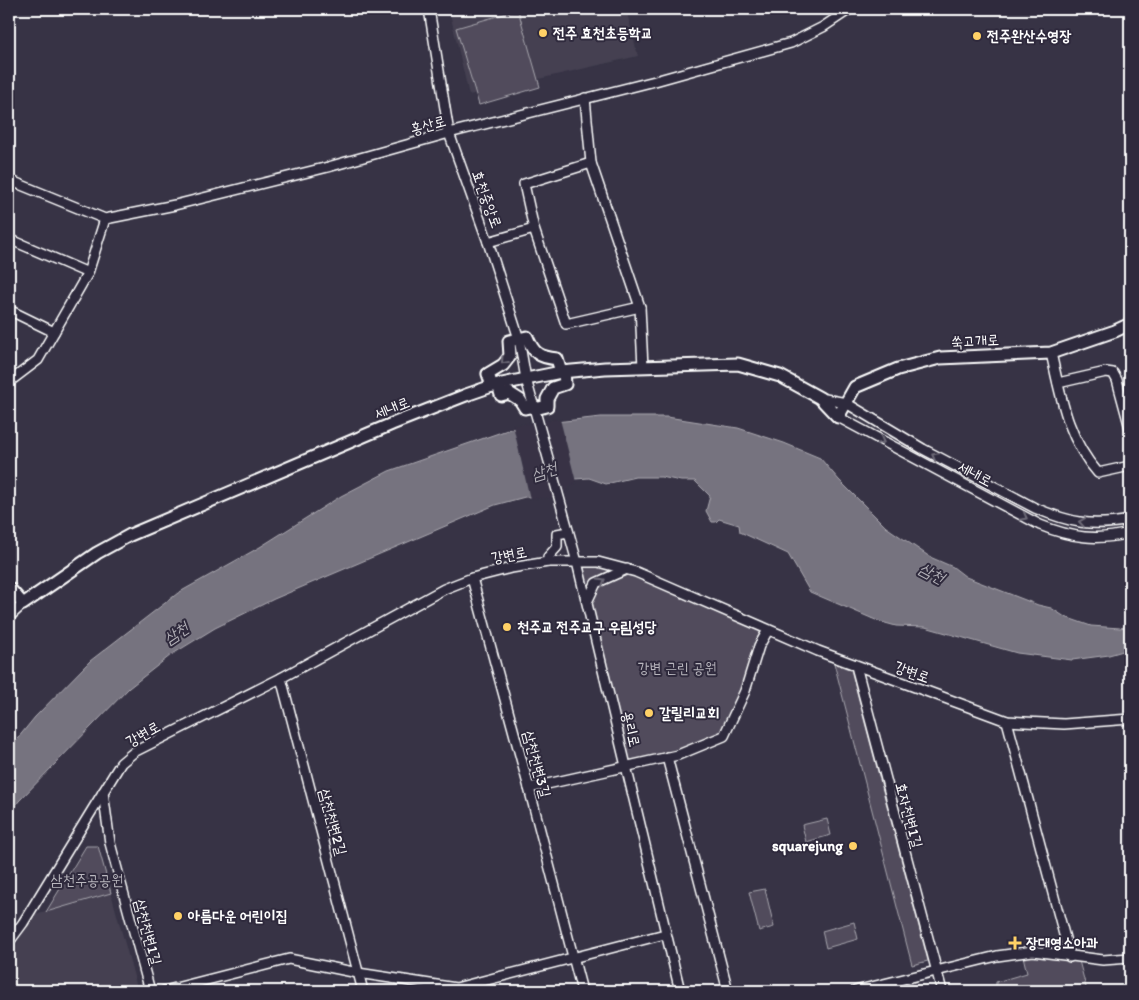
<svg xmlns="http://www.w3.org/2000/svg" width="1139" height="1000" font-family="Itim,'Poor Story',sans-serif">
  <rect width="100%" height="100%" fill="#373345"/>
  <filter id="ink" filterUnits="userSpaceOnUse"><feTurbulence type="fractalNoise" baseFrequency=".02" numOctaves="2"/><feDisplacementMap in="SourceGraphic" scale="10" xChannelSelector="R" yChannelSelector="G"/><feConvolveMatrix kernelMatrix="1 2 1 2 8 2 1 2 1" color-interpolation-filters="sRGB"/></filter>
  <g filter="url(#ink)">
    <!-- built -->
    <g fill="#444051">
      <polygon points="449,9 626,9 638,56 469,95"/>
      <polygon points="111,893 138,991 9,991 9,956 35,914"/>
    </g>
    <!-- green -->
    <g fill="#514c5c" stroke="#a8a6ae">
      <polygon points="518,10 540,87 479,105 456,28"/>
      <polygon points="577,562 618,567 768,630 724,736 687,751 626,767"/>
      <polygon points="834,663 851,670 928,961 912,965"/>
      <polygon points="827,819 831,835 806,842 802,825"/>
      <polygon points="86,846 98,846 111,893 46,912"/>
      <polygon points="765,889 774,927 759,931 749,892"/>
      <polygon points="854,922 858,939 826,948 822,931"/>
      <polygon points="1022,952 1078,957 1087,991 996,991 996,982 1027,973"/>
    </g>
    <!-- water -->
    <polygon fill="#76737f" stroke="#adabb2" points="601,417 667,417 738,428 784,443 820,458 839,480 886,527 930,557 953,567 966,577 1038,605 1051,608 1065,617 1091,626 1120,628 1130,626 1130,649 1109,655 1072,660 1017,653 925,627 896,626 878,621 810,592 788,554 740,532 739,525 719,519 716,522 712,522 706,511 710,496 695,481 681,481 661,477 635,477 606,484 589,478 575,479 558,496 525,497 495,505 274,599 215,628 171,655 129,688 19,801 9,814 9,749 35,717 90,661 178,593 260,547 341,496 389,471 519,426"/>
    <!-- pier -->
    <polygon fill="#373345" points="560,419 576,482 559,498 530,499 513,425"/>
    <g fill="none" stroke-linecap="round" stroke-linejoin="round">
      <!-- minor casing -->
      <g stroke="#fff" stroke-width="12">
        <g id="minor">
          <polyline points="429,9 449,133 488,242 519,339 526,379 577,562 680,991"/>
          <polyline points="585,98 591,163 640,307 643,367"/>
          <polyline points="591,163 524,184 534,229 566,324 640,307"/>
          <polyline points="9,180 105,219 175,205 328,167 449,133 655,81 791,43 823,27 850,9"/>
          <polyline points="9,239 88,273"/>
          <polyline points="488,242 534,229"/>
          <polyline points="9,310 54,332"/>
          <path d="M1051,353C1061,397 1067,438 1098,473L1130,466"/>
          <polyline points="9,382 38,360 88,273 105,219"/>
          <polyline points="1058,383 1106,372 1113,373 1117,380 1130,428"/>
          <path d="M820,398L846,403L923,449L1035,508C1071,523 1091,527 1130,520"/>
          <path d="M838,417L1040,525C1072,538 1096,541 1130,533"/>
          <polyline points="548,562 548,557 557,547 557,534 568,532"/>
          <polyline points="472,578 529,788 582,991"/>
          <polyline points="587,602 596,583 627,569"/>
          <polyline points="9,617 23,604"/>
          <polyline points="856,666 942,991"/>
          <polyline points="281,678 363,991"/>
          <polyline points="1007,721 1070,957"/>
          <polyline points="667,757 728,991"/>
          <polyline points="529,788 678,755 724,736 745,691 759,646 768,630"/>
          <polyline points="103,792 110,843 150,991"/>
          <polyline points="9,942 23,923 121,763 134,752 281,678 444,589 472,578 511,568 548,562 598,562 636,572 818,651 1007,721 1064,724 1130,719"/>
          <polyline points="164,991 289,959 358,973 456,988 665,934"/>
          <polyline points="855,991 997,956 1033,951 1103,960 1130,958"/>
        </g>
      </g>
      <!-- major casing -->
      <g stroke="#fff" stroke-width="15">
        <g id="major">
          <polyline points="498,384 501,395 509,393 520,400 525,408 534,406"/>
          <path d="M492,386L488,374L503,365L510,356L509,341L527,337C534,354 539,357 557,359L561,372"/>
          <polyline points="535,409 547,406 547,399 553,388 565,384 564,372"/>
          <polyline points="9,588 23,604 97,553 130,535 392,424 466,395 492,386 561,372 605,368 738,364 780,376 820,398 838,417 855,387 898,369 940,358 1051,353 1115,331 1130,324"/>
        </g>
      </g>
      <!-- minor -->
      <use href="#minor" stroke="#2f2a3d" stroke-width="9"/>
      <!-- major -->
      <use href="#major" stroke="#2f2a3d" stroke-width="11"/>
    </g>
    <!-- one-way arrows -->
    <defs><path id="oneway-chevron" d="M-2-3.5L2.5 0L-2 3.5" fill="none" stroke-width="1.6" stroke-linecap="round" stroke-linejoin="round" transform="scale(1.25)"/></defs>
    <g stroke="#6d6a77">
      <use href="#oneway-chevron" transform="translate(504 361) rotate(132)"/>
      <use href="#oneway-chevron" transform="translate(881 441) rotate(28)"/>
      <use href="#oneway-chevron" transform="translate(935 456) rotate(-152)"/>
      <use href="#oneway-chevron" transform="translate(1024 517) rotate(28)"/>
      <use href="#oneway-chevron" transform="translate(1082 522) rotate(-171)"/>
      <use href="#oneway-chevron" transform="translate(602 581) rotate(-31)"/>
    </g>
  </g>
  <!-- markers -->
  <g fill="#ffd166" stroke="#2f2a3d" stroke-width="2">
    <circle cx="543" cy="33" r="5"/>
    <circle cx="977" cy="36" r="5"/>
    <circle cx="507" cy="627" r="5"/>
    <circle cx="649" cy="713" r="5"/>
    <circle cx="853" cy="846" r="5"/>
    <circle cx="178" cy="916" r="5"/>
    <path d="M1012.5 935.5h5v5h5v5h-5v5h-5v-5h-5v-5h5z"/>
  </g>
  <g text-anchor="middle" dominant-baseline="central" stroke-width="4" stroke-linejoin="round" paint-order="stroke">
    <!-- poi labels -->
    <g font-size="15" font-weight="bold" fill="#fff" stroke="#2f2a3d" text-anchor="start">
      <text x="553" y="33">전주 효천초등학교</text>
      <text x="987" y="36">전주완산수영장</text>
      <text x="517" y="627">천주교 전주교구 우림성당</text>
      <text x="659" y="713">갈릴리교회</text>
      <text x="843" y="846" text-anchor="end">squarejung</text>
      <text x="188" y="916">아름다운 어린이집</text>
      <text x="1026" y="943">장대영소아과</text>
    </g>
    <!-- street labels -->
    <g font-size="15" fill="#fff" stroke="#2f2a3d">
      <text transform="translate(428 125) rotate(-16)">홍산로</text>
      <text transform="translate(487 199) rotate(70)">효천중앙로</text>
      <text transform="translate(975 341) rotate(-3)">쑥고개로</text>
      <text transform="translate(392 408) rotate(-22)">세내로</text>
      <text transform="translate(975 474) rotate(28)">세내로</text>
      <text transform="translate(509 555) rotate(-11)">강변로</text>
      <text transform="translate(912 672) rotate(20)">강변로</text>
      <text transform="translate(631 729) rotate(77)">용리로</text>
      <text transform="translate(143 734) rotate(-29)">강변로</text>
      <text transform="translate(537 764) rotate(75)">삼천천변3길</text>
      <text transform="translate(909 815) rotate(75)">효자천변1길</text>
      <text transform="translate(333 822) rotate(75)">삼천천변2길</text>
      <text transform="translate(148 932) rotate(75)">삼천천변1길</text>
    </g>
    <!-- park labels -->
    <g font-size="15" fill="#b9b7be" stroke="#2f2a3d">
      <text x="677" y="668">강변 근린 공원</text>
      <text x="87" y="880">삼천주공공원</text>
    </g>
    <!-- water labels -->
    <g font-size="16" font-style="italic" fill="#b4b2b9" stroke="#2f2a3d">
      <text transform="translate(544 471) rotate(-18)">삼천</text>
      <text transform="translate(932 573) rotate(28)">삼천</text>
      <text transform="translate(176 633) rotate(-34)">삼천</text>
    </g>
  </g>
  <!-- margin -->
  <rect width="1139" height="1000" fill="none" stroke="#2f2a3d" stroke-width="30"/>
  <rect x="15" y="15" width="1109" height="970" fill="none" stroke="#fff" stroke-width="2" filter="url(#ink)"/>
</svg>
